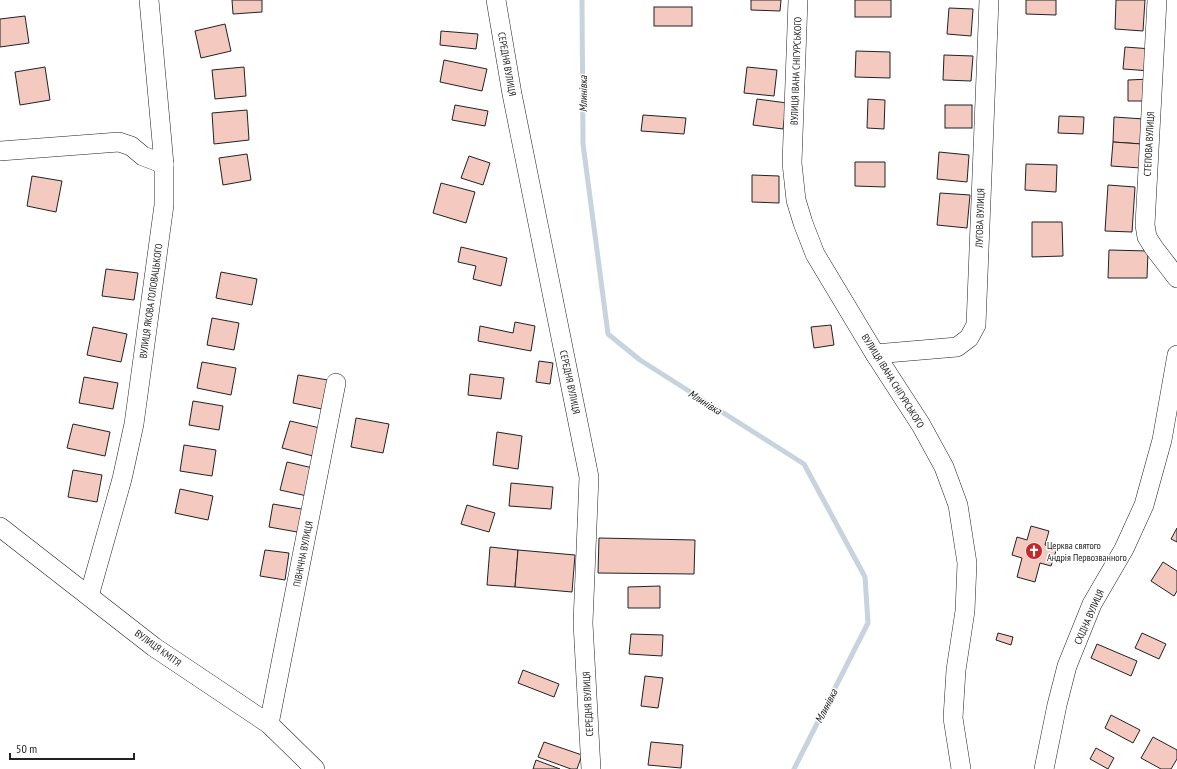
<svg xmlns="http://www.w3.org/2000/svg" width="1177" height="769" font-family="'PT Sans Narrow',sans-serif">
  <rect width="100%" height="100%" fill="#fff"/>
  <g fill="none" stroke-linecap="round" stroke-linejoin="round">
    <!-- stream -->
    <polyline stroke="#c7d3dd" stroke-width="5" points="582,0 583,144 608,334 640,360 804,464 865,577 868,623 794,769"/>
  </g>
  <!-- building -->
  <g fill="#f3c9c0" stroke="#222">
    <polygon points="232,0 262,0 262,12 233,14"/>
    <polygon points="751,0 781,0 780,11 751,10"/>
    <rect x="855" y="0" width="36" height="17"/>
    <polygon points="1026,0 1056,0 1056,15 1026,14"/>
    <polygon points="1116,0 1145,0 1143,31 1115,29"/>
    <rect x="654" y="7" width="38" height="19"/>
    <polygon points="949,8 973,9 971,36 947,34"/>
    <polygon points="25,16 29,43 0,47 0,19"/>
    <polygon points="225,24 231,51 201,58 195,31"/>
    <polygon points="441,31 478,34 476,49 440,45"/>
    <polygon points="1125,47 1152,49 1151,71 1123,69"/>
    <polygon points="856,51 890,52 890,78 855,77"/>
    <polygon points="944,55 973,56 971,81 943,80"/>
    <polygon points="444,60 487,69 482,91 440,82"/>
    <polygon points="45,67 50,100 20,105 15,72"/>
    <polygon points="244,67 246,96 215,99 212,70"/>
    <polygon points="747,67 777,70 774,96 744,93"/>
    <polygon points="1151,79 1151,101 1128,101 1128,80"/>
    <polygon points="757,99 787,103 783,129 753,125"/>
    <polygon points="868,99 885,100 884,129 867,128"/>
    <polygon points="455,105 488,111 485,126 452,120"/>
    <rect x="945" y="105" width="27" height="23"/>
    <polygon points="247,110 249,140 214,144 212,113"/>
    <polygon points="643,115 686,118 684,134 641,131"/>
    <polygon points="1059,116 1084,117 1083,134 1058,133"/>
    <polygon points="1114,117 1144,119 1142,144 1113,142"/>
    <polygon points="1113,142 1142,144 1141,168 1111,166"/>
    <polygon points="939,152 969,155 967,182 937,179"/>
    <polygon points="247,154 251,180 223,185 219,158"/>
    <polygon points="469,156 490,163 483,185 461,178"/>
    <polygon points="855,162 885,162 885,187 855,186"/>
    <polygon points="1026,164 1057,165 1056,192 1025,190"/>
    <polygon points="752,175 779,176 779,203 752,202"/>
    <polygon points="32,176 62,181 56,212 27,206"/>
    <polygon points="441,183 475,192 466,223 433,213"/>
    <polygon points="1108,185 1135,187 1132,232 1105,231"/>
    <polygon points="940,193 970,195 967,228 937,225"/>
    <polygon points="1032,222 1062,222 1063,256 1032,257"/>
    <polygon points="461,247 507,258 501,286 473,279 476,266 458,262"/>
    <polygon points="1109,250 1148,251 1147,278 1108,278"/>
    <polygon points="106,269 138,273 134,300 102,296"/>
    <polygon points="221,272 257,279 252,305 216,298"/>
    <polygon points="212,318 239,323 234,350 207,345"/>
    <polygon points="515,322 535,326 531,351 478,341 480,326 513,333"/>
    <polygon points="831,325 834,345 814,348 811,327"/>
    <polygon points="93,327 127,334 121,362 87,355"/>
    <polygon points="539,361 553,363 550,384 536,382"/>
    <polygon points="202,362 236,368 231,395 197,388"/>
    <polygon points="470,374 504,378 501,399 468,395"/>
    <polygon points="298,375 328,380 322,409 293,403"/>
    <polygon points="84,377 118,383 113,409 79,403"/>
    <polygon points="193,401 223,406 219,430 189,425"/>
    <polygon points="356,418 389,424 383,453 351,447"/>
    <polygon points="290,421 320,428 313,456 282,448"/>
    <polygon points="73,424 110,432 105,456 67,448"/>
    <polygon points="497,432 522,436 518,469 493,465"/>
    <polygon points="184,445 216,450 212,476 180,471"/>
    <polygon points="287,462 313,468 307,496 280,490"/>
    <polygon points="73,470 102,475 97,502 68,497"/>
    <polygon points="511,483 553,487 551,509 509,506"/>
    <polygon points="180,489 213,496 208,520 175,513"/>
    <polygon points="273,504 307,510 303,533 269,527"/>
    <polygon points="467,505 495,513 489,532 461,524"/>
    <polygon points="1031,526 1049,531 1045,545 1057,548 1051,566 1040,563 1035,582 1017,577 1022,558 1012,555 1017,537 1027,540"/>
    <polygon points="1177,528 1177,542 1171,539"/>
    <polygon points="599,538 695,540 694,574 598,573"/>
    <polygon points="490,547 518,550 515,587 487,585"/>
    <polygon points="265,550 289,553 285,580 260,576"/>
    <polygon points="518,550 575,555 572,592 515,587"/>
    <polygon points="1163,562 1177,571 1177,591 1174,596 1151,581"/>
    <polygon points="660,586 660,608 628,608 628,587"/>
    <polygon points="998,633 1013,637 1011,645 996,640"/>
    <polygon points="1142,633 1166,644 1159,659 1135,648"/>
    <polygon points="631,634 663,635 662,656 629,654"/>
    <polygon points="1097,644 1137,661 1131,676 1091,658"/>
    <polygon points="523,670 559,684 554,697 518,683"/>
    <polygon points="645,676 663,678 658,708 641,706"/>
    <polygon points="1111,715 1140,730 1133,743 1105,728"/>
    <polygon points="1153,737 1177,750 1177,759 1171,769 1161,769 1141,758"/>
    <polygon points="544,742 582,755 577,769 571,769 538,757"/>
    <polygon points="651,742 683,745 681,768 648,765"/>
    <polygon points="1096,748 1114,758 1108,769 1090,759"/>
    <polygon points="536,760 560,769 533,769"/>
  </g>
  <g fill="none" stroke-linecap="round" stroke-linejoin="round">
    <!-- minor casing -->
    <g stroke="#222" stroke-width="20">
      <g id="minor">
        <polyline points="496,0 512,94 589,477 583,623 591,769"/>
        <polyline points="798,0 792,163 796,200 803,223 815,254 875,354 921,425 944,467 958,505 967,563 965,611 956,670 953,718 961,769"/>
        <polyline points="1157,0 1145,225 1147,237 1154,248 1177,278"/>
        <polyline points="0,151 119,142 131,146 143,156 164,164"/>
        <polyline points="875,354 957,347 969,338 976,325 989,0"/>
        <polyline points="0,527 154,647 269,724 315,769"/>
        <polyline points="89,596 122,479 134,424 164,205 164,164 149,0"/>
        <polyline points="269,724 336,383"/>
        <polyline points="1044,769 1057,705 1067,666 1092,604 1124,549 1144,505 1162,440 1177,355"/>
      </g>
    </g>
    <!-- minor -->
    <use href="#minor" stroke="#fff" stroke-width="19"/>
  </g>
  <!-- icons -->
  <defs>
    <g id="church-disc" transform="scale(0.9)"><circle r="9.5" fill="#c62828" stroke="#fff"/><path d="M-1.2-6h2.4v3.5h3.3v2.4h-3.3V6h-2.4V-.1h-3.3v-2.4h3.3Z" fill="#fff"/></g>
  </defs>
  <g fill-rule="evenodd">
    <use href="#church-disc" x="1034" y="551"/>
  </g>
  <g text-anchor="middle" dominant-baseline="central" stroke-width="3" stroke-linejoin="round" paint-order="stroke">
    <!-- street labels -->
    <g font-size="10" fill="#222" stroke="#fff">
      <text transform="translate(507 64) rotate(80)">СЕРЕДНЯ ВУЛИЦЯ</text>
      <text transform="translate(796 71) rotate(-88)">ВУЛИЦЯ ІВАНА СНІГУРСЬКОГО</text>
      <text transform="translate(1149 144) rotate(-87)">СТЕПОВА ВУЛИЦЯ</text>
      <text transform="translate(980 218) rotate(-88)">ЛУГОВА ВУЛИЦЯ</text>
      <text transform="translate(151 301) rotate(-82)">ВУЛИЦЯ ЯКОВА ГОЛОВАЦЬКОГО</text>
      <text transform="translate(893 381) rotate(58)">ВУЛИЦЯ ІВАНА СНІГУРСЬКОГО</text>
      <text transform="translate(570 382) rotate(78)">СЕРЕДНЯ ВУЛИЦЯ</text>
      <text transform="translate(303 554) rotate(-79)">ПІВНІЧНА ВУЛИЦЯ</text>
      <text transform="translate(1089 617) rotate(-66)">СХІДНА ВУЛИЦЯ</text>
      <text transform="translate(158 648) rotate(36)">ВУЛИЦЯ КМІТЯ</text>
      <text transform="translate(588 704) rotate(-93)">СЕРЕДНЯ ВУЛИЦЯ</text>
    </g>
    <!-- poi labels -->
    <g font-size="10" fill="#222" stroke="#fff" text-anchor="start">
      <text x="1047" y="545">Церква святого<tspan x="1047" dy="12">Андрія Первозванного</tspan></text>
    </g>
    <!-- water labels -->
    <g font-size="11" font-style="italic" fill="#222" stroke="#fff">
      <text transform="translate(583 94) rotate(-90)">Млинівка</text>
      <text transform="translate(705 402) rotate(32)">Млинівка</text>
      <text transform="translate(826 706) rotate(-63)">Млинівка</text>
    </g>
  </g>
  <!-- scale -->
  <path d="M10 753v6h124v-6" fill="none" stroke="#222222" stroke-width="2"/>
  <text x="16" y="753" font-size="12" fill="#222222" stroke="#ffffff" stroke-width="3" paint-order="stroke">50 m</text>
</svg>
